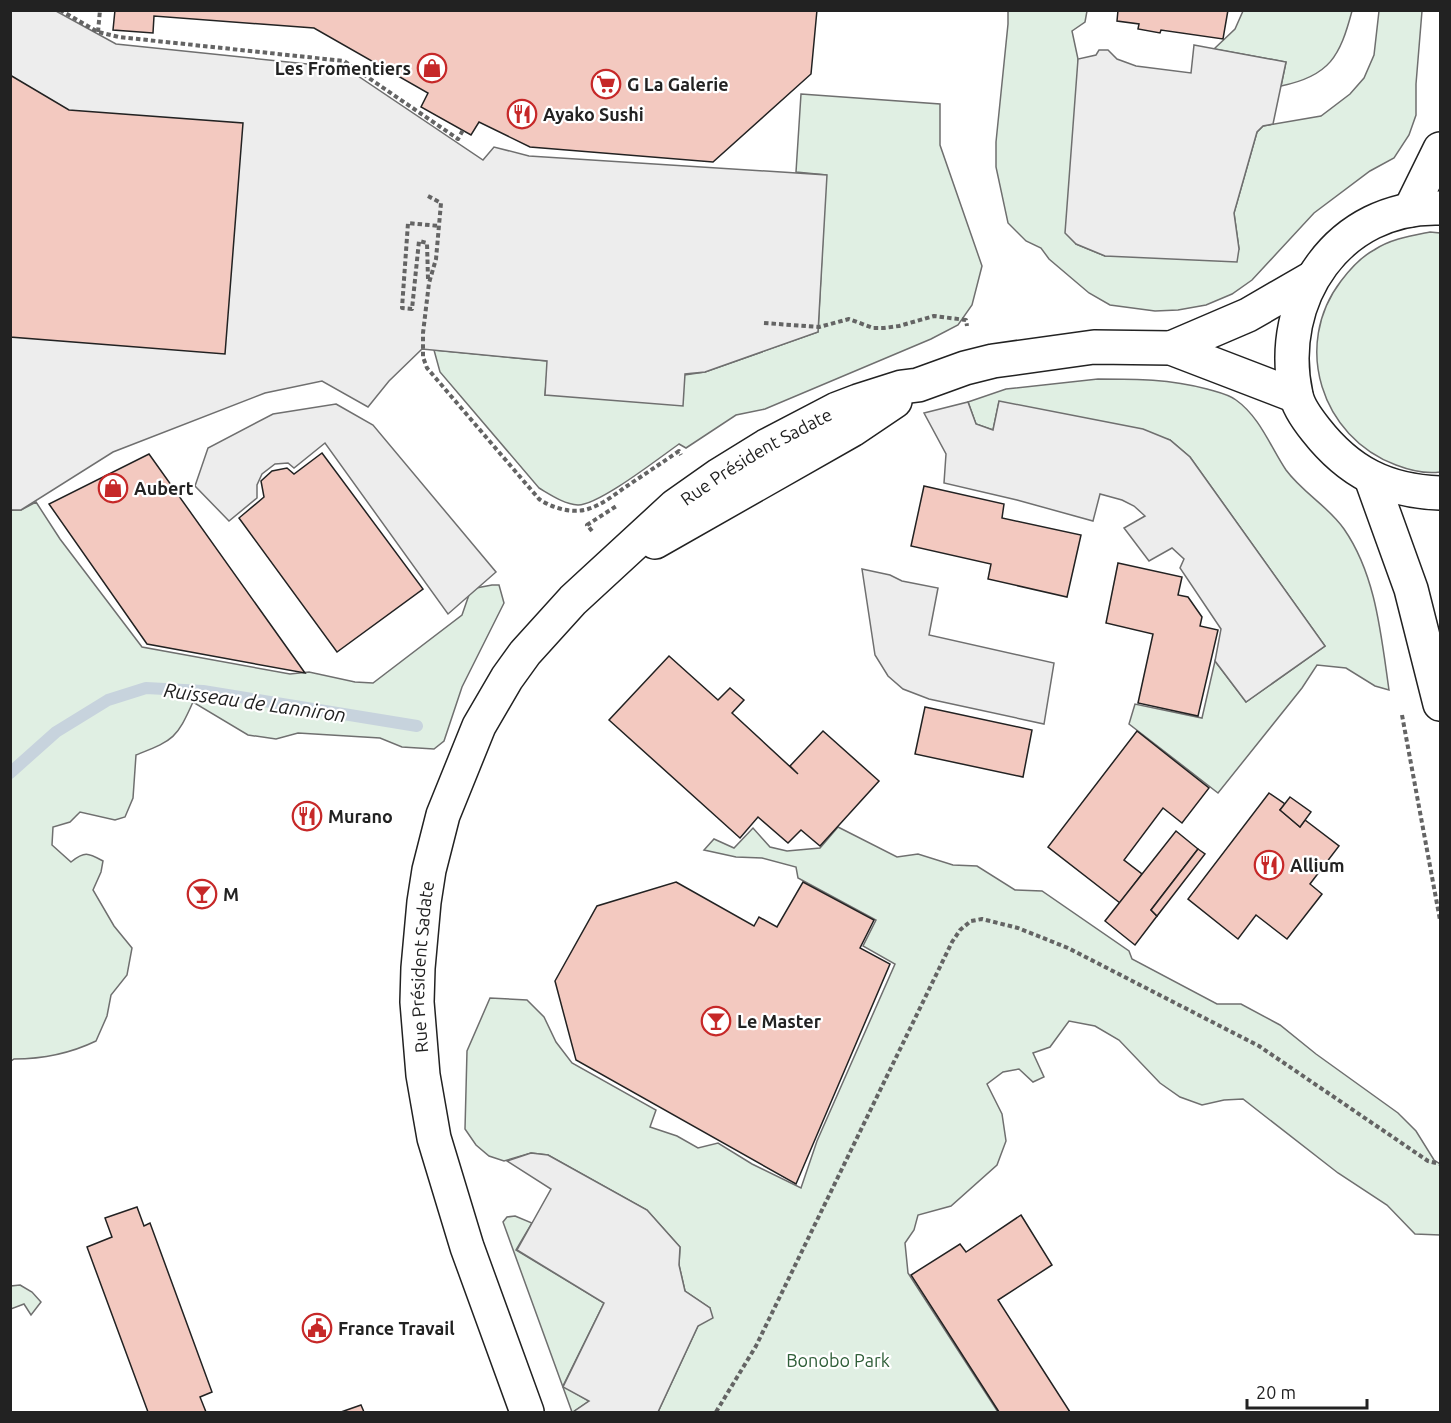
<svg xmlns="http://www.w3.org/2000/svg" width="1451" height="1423" font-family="Ubuntu,sans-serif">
  <rect width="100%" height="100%" fill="#fff"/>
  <!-- green -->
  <g fill="#e0efe3" stroke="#6f6f6f" stroke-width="1.5">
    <polygon points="1008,11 1087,11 1085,22 1072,31 1078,59 1076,244 1105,256 1239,249 1234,213 1257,132 1263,126 1321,116 1350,94 1364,78 1374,55 1379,11 1422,11 1416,84 1416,115 1409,135 1394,158 1370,171 1314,213 1252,280 1232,294 1206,305 1178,310 1155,311 1110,305 1089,293 1049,259 1041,248 1026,241 1008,223 996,167 996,142 1008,24"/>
    <path d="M1243,11H1352C1340,56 1330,76 1281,86L1286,62L1214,49L1235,29Z"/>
    <path d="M801,94L940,104V145L982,266L972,305L958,325L931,339L765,409L736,415L686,448L679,444C659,458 599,505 578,505C564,504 551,495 539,488L440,372L434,350L548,361L545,395L705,372L818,332L826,175L796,172Z"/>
    <path d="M1430,232L1440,233V472C1426,474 1409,470 1396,465C1321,437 1292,345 1341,281C1350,269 1361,257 1374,250C1391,239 1410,236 1430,232Z"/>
    <path d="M1098,379C1137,379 1169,379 1207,389C1217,392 1228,394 1236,400C1260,417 1271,448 1286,470C1303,493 1328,506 1344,529C1376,575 1381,635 1389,690L1375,686L1346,668L1317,665L1302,688L1218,793L1129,724L1135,704L1202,718L1215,661L1246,702L1325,646L1190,457L1170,440L999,402L993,430L976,424L968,402L1006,389Z"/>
    <path d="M36,502L60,539L142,647L290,674L309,672L355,682L373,683L462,615L471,589L492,585H499L504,603L462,687L444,741L434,749L402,747L380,738L298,733L276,739L248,735L193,702C176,740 173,740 136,755L133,798L125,817L115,820L80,812L70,822L53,827L52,845L71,862C85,851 88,853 103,861L101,872L93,890L114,926L132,948L127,975L111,995L107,1016L96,1041C69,1054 44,1059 14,1059L11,1061V510H21Z"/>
    <polygon points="838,827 897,857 918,854 953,865 977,866 1015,890 1042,891 1129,951 1132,959 1217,1004 1241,1004 1280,1025 1316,1054 1398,1113 1416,1131 1434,1160 1440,1164 1440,1235 1415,1234 1387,1205 1338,1173 1243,1099 1224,1100 1202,1105 1180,1097 1160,1083 1119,1040 1095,1026 1069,1021 1050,1047 1033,1053 1044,1077 1033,1082 1019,1069 1003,1072 987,1084 1002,1114 1006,1141 997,1165 951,1206 918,1215 914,1230 905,1243 908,1273 998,1412 658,1412 698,1326 710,1308 685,1291 679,1265 680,1247 647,1210 548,1155 531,1153 504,1161 489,1156 476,1145 465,1129 467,1051 490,998 527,1000 544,1017 556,1042 572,1063 656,1110 650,1127 677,1136 698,1148 718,1143 752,1164 801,1188 817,1141 895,964 863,946 876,920 798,878 796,867 762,858 736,857 704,850 714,839 734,848 753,828 770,847 787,851 820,848"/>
    <polygon points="515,1216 532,1223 516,1250 604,1303 563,1386 589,1401 573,1412 572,1412 503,1222 507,1217"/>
    <polygon points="20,1285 32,1292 41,1302 31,1315 24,1304 11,1309 11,1286"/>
  </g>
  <!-- parking -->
  <g fill="#ededed" stroke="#6f6f6f" stroke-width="1.5">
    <polygon points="11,11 56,11 116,44 346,68 483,160 494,147 529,156 827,175 818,332 705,372 685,374 683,406 545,395 547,361 422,349 389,381 368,407 322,381 265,393 113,452 21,510 11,510"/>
    <polygon points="1194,45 1286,62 1273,124 1263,126 1257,132 1234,213 1239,249 1237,262 1105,256 1076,244 1065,233 1078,59 1096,55 1099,50 1108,50 1117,59 1136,66 1191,73"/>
    <polygon points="999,401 1143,429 1170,440 1190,457 1325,646 1246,702 1215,661 1221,629 1180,568 1184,559 1172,548 1149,561 1124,528 1145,516 1134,506 1122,500 1100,494 1093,521 1017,500 944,483 946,454 924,413 968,402 976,424 993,430"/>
    <polygon points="336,404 373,425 496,572 448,614 325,443 294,468 288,463 275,464 262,474 257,485 257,498 229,521 195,486 208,448 273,414"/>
    <polygon points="862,569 890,575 902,581 938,588 929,635 1054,663 1044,724 929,699 903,689 888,676 875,655"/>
    <polygon points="531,1153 548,1155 647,1210 680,1247 679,1265 685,1291 710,1308 713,1318 698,1326 658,1412 573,1412 589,1401 563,1387 604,1303 517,1250 551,1189 507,1161"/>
  </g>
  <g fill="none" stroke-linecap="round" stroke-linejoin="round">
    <!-- stream -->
    <polyline stroke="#c7d3dd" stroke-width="12" points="10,773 56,732 108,700 146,688 203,691 417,726"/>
  </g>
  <!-- building -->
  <g fill="#f3c9c0" stroke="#222" stroke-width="1.5">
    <polygon points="115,10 817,10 811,74 713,162 530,147 479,122 471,135 421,107 428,93 314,28 154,16 153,33 113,30"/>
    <polygon points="1228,10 1223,39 1161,30 1160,33 1138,29 1139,24 1117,21 1118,10"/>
    <polygon points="10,75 69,110 243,123 225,354 10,337"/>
    <polygon points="322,453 423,589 337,652 239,518 264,497 261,481 272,471 287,468 294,474"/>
    <polygon points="149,454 305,673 147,644 49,504"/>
    <polygon points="924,486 1004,504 1002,518 1081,535 1067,597 988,579 991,564 911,546"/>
    <polygon points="1118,563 1182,577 1178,595 1188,597 1202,617 1200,626 1218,630 1198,716 1138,703 1153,634 1106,623"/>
    <polygon points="669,656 718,700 730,688 744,700 732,713 798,774 790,766 823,731 879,781 820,846 801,830 788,843 758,817 740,838 609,720"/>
    <polygon points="925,707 1032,730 1023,777 915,754"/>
    <polygon points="1137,731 1209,788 1182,823 1163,808 1124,860 1142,874 1120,903 1048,847"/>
    <polygon points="1269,793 1285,804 1280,810 1300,827 1305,820 1339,846 1310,884 1322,894 1287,939 1256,915 1238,939 1188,899"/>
    <polygon points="1290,797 1311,812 1300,827 1280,810"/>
    <polygon points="1176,831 1198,849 1151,910 1157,916 1135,945 1105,921"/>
    <polygon points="1198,849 1205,854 1157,916 1151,910"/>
    <polygon points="676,882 754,926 759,917 777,927 803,882 874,920 860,948 890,964 796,1184 576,1060 555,981 597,906"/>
    <polygon points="137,1207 144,1226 150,1223 212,1392 200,1397 206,1412 148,1412 87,1247 112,1237 105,1218"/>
    <polygon points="1021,1215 1052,1265 998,1300 1070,1412 999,1412 911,1275 960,1244 966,1252"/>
    <polygon points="361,1405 364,1412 341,1412"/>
  </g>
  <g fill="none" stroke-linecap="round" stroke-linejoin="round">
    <!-- minor casing -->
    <g stroke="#222" stroke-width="36">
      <g id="minor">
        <path d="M1440,208C1339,205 1275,299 1296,395C1298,406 1308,420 1316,430C1349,472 1386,491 1440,493"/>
        <polyline points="1410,210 1440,149"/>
        <polyline points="1171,348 1248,315 1312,278"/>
        <polyline points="1371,478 1411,589 1440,704"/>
        <polyline points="655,542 852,430 895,401"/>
        <path id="s1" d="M527,1412L467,1247L434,1138L423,1075L417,1002L418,968L424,902L429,870L443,815L479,726L507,678L525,653L573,600L675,506L719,475L766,446L837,409L858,401L902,387L918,385L965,368L993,361L1094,347L1171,348L1296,396"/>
      </g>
    </g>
    <!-- path -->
    <g stroke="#646464" stroke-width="4" stroke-dasharray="4.5 3" stroke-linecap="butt">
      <polyline points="60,10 98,32 119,37 344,61 458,139 463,130"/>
      <polyline points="98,32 100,10"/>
      <path d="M428,196L441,203L436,259L429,283L423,333V357L427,368L539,499C552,508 572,514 588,509C601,505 613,496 624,488C642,476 660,464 679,451L681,455"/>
      <polyline points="428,279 427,243 419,241 412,309 402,308 408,223 439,226"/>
      <polyline points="764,323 819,327 849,319 873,328 884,328 899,326 934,316 966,320 967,326"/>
      <polyline points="592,531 587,525 618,505"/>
      <polyline points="1402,715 1440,920"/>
      <polyline points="716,1412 756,1346 952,942 960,930 971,921 982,919 1018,928 1068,948 1259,1046 1428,1161 1440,1164"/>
    </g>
    <!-- minor -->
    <use href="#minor" stroke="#fff" stroke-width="33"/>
  </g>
  <!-- icons -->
  <defs>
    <g id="shop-ring" transform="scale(1.5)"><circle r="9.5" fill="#fff" stroke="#c62828" stroke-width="1.5"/><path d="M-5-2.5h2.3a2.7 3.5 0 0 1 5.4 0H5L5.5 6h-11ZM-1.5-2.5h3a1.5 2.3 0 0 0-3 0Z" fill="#c62828"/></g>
    <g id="supermarket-ring" transform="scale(1.5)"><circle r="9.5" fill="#fff" stroke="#c62828" stroke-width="1.5"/><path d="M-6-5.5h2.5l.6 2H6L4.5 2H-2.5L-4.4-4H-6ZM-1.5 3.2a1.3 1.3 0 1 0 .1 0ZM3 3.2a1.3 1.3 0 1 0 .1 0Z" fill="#c62828"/></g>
    <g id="restaurant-ring" transform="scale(1.5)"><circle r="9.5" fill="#fff" stroke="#c62828" stroke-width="1.5"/><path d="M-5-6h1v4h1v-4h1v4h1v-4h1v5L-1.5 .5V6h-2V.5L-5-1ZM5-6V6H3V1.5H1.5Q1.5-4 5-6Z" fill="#c62828"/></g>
    <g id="bar-ring" transform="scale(1.5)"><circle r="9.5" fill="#fff" stroke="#c62828" stroke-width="1.5"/><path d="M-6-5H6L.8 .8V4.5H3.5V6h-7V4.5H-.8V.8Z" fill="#c62828"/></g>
    <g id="civic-ring" transform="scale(1.5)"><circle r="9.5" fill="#fff" stroke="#c62828" stroke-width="1.5"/><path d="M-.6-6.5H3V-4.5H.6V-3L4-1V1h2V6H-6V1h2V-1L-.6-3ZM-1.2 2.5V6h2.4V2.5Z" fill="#c62828"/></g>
  </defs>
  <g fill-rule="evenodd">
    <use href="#shop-ring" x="432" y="68"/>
    <use href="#supermarket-ring" x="606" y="84"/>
    <use href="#restaurant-ring" x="522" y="114"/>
    <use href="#shop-ring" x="113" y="488"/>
    <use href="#restaurant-ring" x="307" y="816"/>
    <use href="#restaurant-ring" x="1269" y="865"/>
    <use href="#bar-ring" x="202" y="894"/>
    <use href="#bar-ring" x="716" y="1021"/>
    <use href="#civic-ring" x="317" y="1328"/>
  </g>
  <g text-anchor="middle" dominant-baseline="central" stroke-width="4.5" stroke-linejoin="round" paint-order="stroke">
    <!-- poi labels -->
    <g font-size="18" font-weight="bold" fill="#222" stroke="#fff" text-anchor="start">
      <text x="411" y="68" text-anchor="end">Les Fromentiers</text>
      <text x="627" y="84">G La Galerie</text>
      <text x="543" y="114">Ayako Sushi</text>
      <text x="134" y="488">Aubert</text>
      <text x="328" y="816">Murano</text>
      <text x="1290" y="865">Allium</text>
      <text x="223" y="894">M</text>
      <text x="737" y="1021">Le Master</text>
      <text x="338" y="1328">France Travail</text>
    </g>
    <!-- street labels -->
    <g font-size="18" fill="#222" stroke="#fff">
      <text stroke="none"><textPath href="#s1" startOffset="1104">Rue Président Sadate</textPath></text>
      <text stroke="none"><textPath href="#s1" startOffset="462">Rue Président Sadate</textPath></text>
    </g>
    <!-- park labels -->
    <g font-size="18" fill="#2f5e38" stroke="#fff">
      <text x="838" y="1360">Bonobo Park</text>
    </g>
    <!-- water labels -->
    <g font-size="20" font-style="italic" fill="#222" stroke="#fff">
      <text transform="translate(255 702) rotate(8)">Ruisseau de Lanniron</text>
    </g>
  </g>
  <!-- border -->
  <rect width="1451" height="1423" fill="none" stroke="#222222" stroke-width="24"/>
  <!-- scale -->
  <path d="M1247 1399v9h120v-9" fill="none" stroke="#222222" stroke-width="3"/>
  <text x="1256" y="1399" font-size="18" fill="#222222" stroke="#ffffff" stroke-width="4.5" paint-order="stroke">20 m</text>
</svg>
